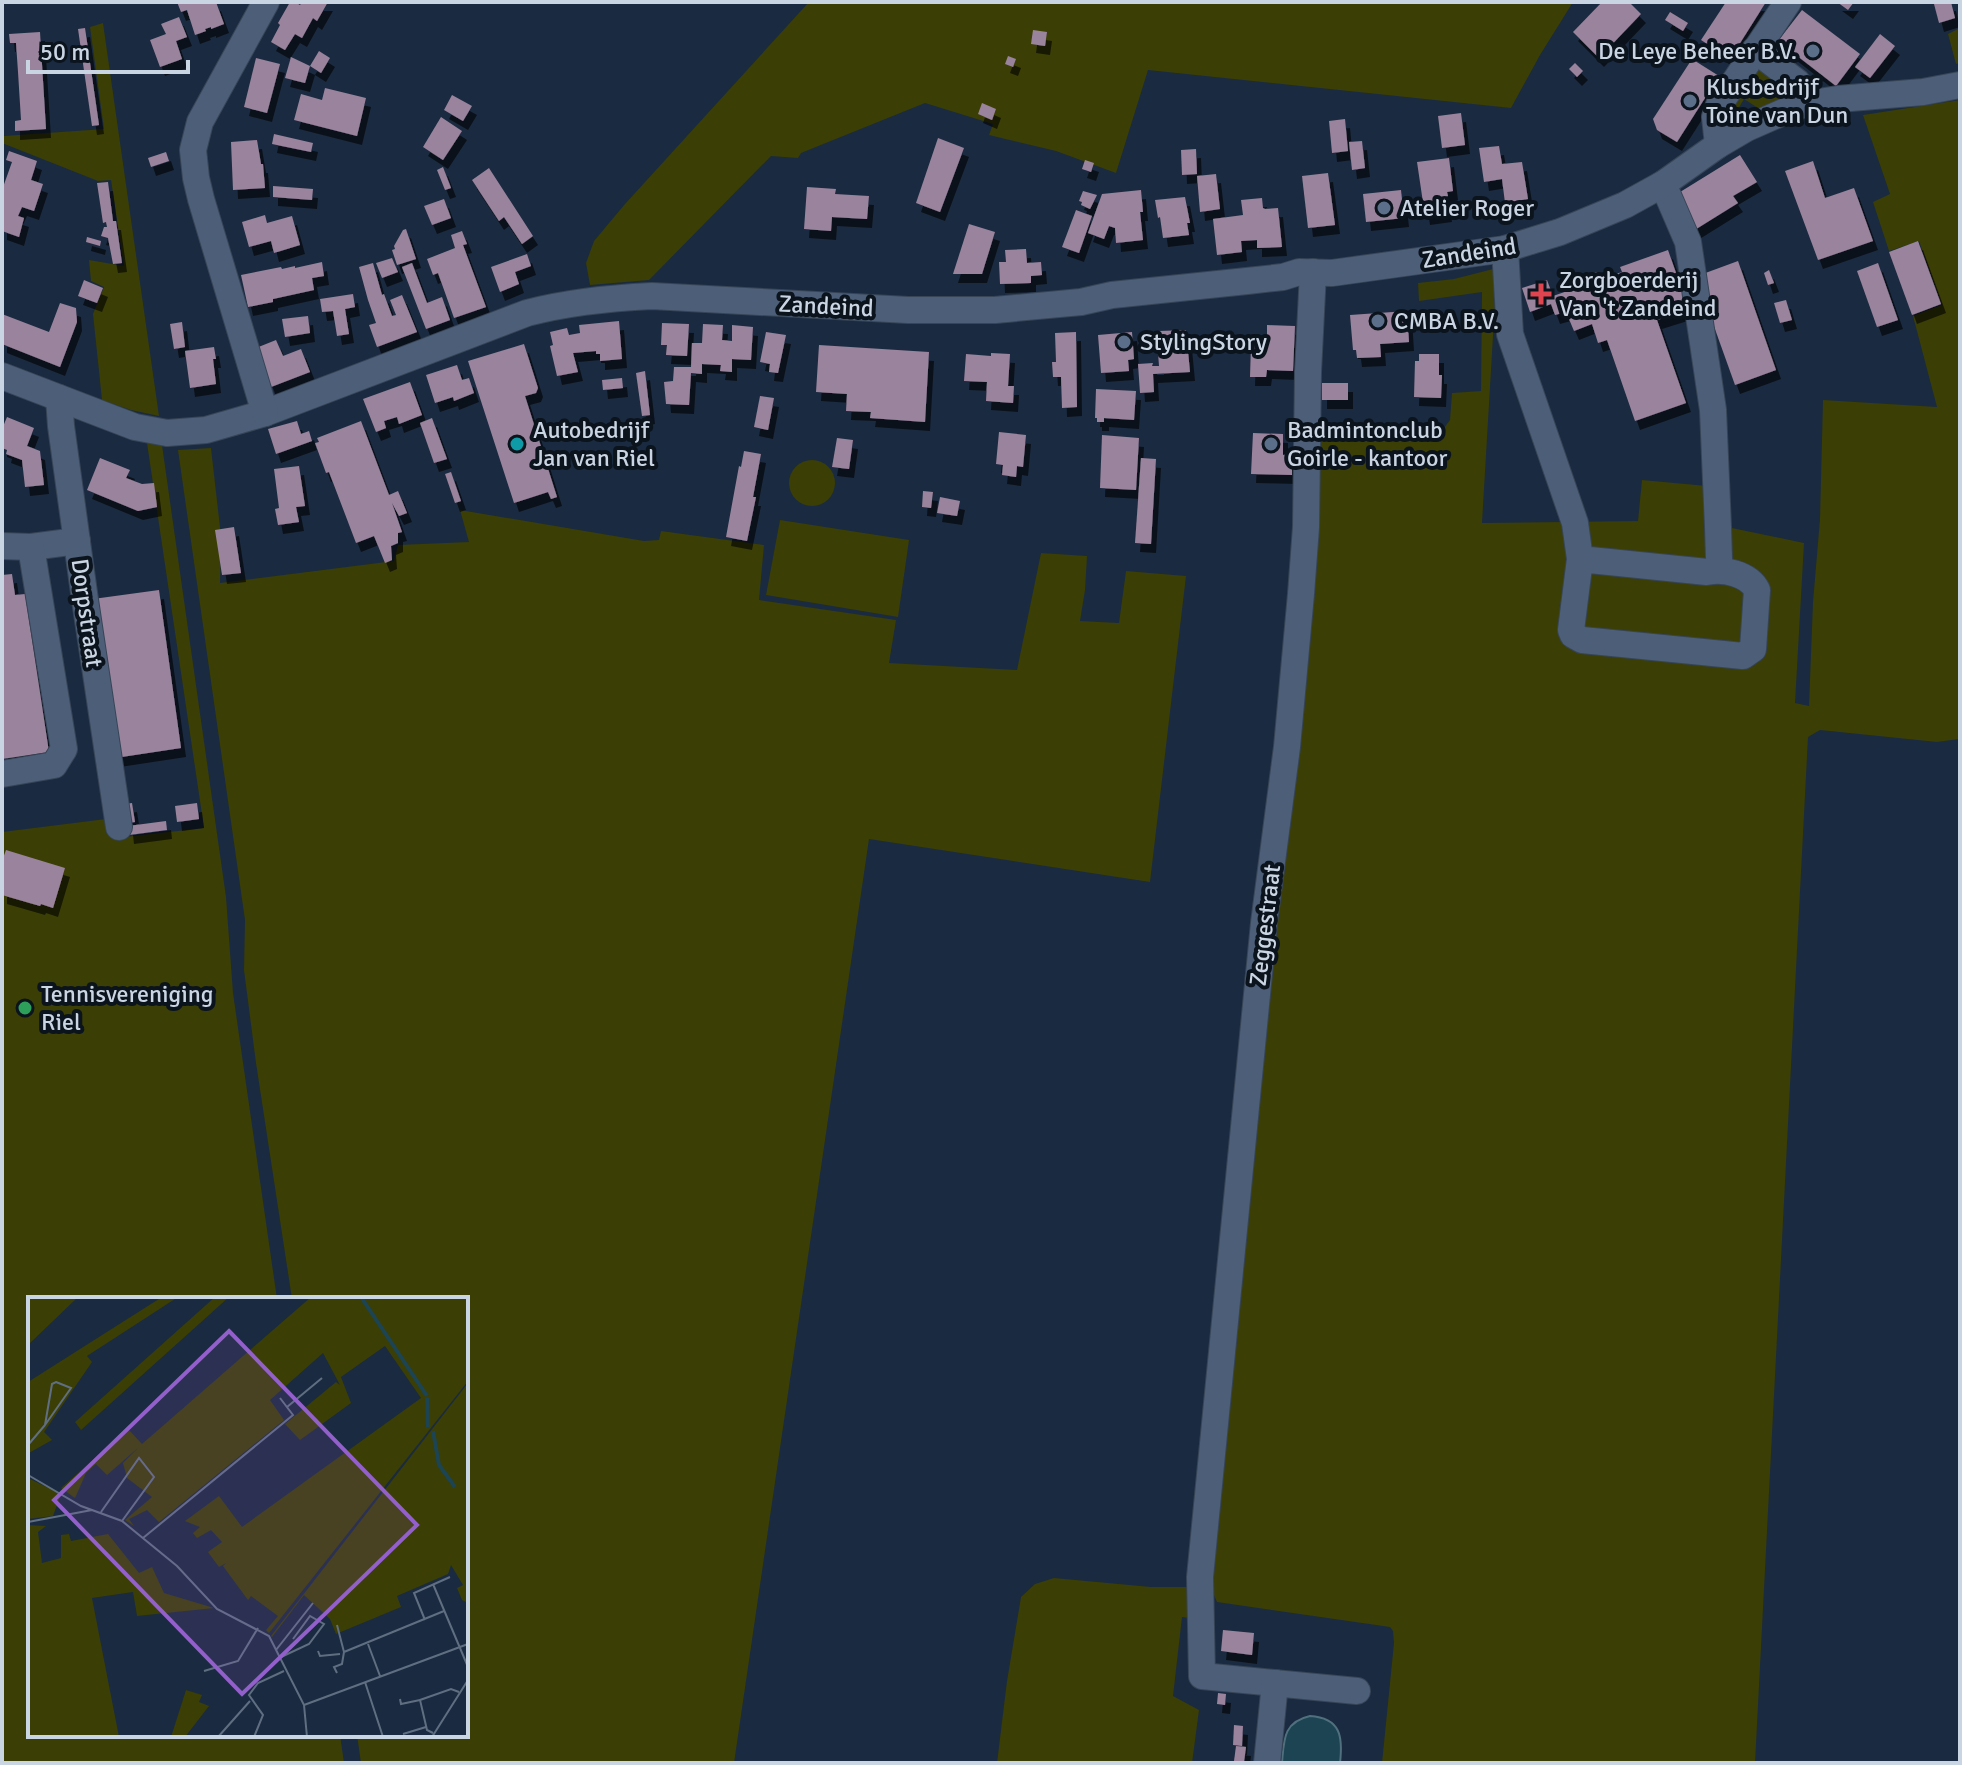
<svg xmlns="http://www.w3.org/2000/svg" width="1962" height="1765" font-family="Signika,sans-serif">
  <defs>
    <filter id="shadow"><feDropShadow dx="5" dy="9" stdDeviation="0" flood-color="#0009"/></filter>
  </defs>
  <rect width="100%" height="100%" fill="#1a2a40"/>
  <!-- green -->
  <g fill="#3b3e05">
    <polygon points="809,2 1573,2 1540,55 1511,108 1148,70 1116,173 1056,151 989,135 993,124 925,103 801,153 798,158 771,156 649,280 590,285 586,263 594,241 625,204"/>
    <polygon points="103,23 159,416 131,410 102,400 93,314 104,287 91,281 89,260 124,266 111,180 98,181 2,143 4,136 104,129 90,27"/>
    <polygon points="1960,28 1960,63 1956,64 1948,34"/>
    <polygon points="1759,67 1792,93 1790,96 1758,108 1744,99 1738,109 1733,106"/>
    <polygon points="1960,100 1960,735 1959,739 1937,742 1820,730 1808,737 1755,1763 1382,1763 1394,1643 1393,1631 1390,1627 1217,1602 1207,1579 1318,434 1438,436 1450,420 1452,393 1481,391 1482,292 1419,301 1418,283 1454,279 1497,268 1482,523 1638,521 1642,480 1707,486 1727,527 1804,543 1795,703 1809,706 1813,602 1820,519 1823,400 1937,407 1913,316 1942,305 1919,241 1889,251 1873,202 1890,194 1863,115"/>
    <polygon points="147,443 162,445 226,897 233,993 277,1299 30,1299 30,1735 340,1735 344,1763 2,1763 2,832 122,817 125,837 204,828"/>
    <polygon points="211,448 221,536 220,583 394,561 398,545 469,542 460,510 644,541 659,540 661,531 764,545 759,600 896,620 889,663 1017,670 1041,553 1087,556 1085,590 1080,621 1119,623 1126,571 1186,576 1150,882 869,839 734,1763 361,1763 357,1735 466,1735 466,1299 292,1299 256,1063 244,970 245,920 178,450"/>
    <circle cx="812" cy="483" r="23"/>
    <polygon points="780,520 909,540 898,617 766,595"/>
    <polygon points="1054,1578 1151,1587 1194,1587 1197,1619 1182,1617 1173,1696 1199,1710 1192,1763 997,1763 1007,1681 1021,1597 1035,1584"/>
  </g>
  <!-- water -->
  <path fill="#1c4453" stroke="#50707e" stroke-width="2" d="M1310,1716C1341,1718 1343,1737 1340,1763H1282C1284,1740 1283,1722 1310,1716Z"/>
  <!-- building -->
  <g fill="#9a839c" filter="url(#shadow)">
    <polygon points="177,2 216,2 224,24 211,29 211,27 205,29 206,31 195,35 187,10 181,12"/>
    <polygon points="290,2 295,2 300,5 302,2 328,2 317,21 313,18 302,38 295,34 285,50 271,42 280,25 278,23"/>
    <polygon points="1602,2 1629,2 1641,14 1599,58 1573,32"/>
    <polygon points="1726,2 1766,2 1730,59 1701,40"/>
    <polygon points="1837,2 1854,2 1848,10"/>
    <polygon points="1943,2 1951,2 1955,18 1939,23 1934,4"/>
    <polygon points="1802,10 1860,54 1836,86 1778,41"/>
    <polygon points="1670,12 1688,23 1683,31 1665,20"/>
    <polygon points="179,17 187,37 176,41 182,59 160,67 150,40 166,34 161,24"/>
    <polygon points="85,28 99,125 92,126 78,29"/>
    <polygon points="1033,30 1047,32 1045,46 1031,44"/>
    <polygon points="40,32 46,129 15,131 15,121 21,120 18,72 16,43 10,43 9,34"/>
    <polygon points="1880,34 1895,46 1870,78 1855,67"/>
    <polygon points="319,51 330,58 321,73 310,66"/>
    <polygon points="1008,56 1016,59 1013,67 1005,64"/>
    <polygon points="291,57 310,66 305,83 285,78"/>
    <polygon points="256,58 280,64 267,113 244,107"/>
    <polygon points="1692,59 1719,76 1677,142 1657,130 1653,119"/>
    <polygon points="1575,63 1583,71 1577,77 1569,69"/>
    <polygon points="325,88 366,98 357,136 294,120 301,94 322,100"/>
    <polygon points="452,95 472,106 463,121 444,110"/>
    <polygon points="982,103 996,109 992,120 978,114"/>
    <polygon points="1461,113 1465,145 1442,148 1438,116"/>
    <polygon points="441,117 462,131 443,160 423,147"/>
    <polygon points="1345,119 1348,151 1332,153 1329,121"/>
    <polygon points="274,134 313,143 311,152 272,144"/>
    <polygon points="938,138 964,148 940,212 916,203"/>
    <polygon points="257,140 261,164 263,164 265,188 233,190 231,142"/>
    <polygon points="1362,141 1365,168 1352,170 1349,142"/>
    <polygon points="1499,146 1502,164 1522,162 1528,199 1505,203 1502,179 1484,182 1479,148"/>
    <polygon points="1196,149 1197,174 1182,175 1181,150"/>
    <polygon points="9,151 37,161 31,180 43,184 34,211 22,207 18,216 24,218 19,237 2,231 2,190 12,162 6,160"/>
    <polygon points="166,152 169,161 151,167 148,158"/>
    <polygon points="1740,155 1757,182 1733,196 1738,203 1693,231 1672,197"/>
    <polygon points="1449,158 1453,191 1447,192 1448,196 1445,197 1447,213 1425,216 1417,162"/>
    <polygon points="1085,160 1094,163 1091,172 1082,169"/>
    <polygon points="1813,161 1825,198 1854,188 1873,241 1818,260 1785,171"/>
    <polygon points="443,167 451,188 445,190 437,170"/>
    <polygon points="489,168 533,236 522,244 504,217 499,221 472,180"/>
    <polygon points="1328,173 1335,225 1308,228 1302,176"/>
    <polygon points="1216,174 1220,209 1200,212 1197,176"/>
    <polygon points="108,182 113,221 116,221 122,263 113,264 108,238 101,236 104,227 107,227 106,222 103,223 97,183"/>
    <polygon points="273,186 313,189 312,200 273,197"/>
    <polygon points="807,187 836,189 835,194 869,196 867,219 832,217 831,231 804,229"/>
    <polygon points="1141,190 1143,212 1140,212 1143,240 1116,243 1115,228 1109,226 1104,239 1088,233 1102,194"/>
    <polygon points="1401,190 1404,218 1366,222 1363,194"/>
    <polygon points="1083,191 1097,195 1090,209 1081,205 1082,202 1079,201"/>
    <polygon points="1185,197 1190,223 1187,223 1189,235 1163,238 1160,217 1158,218 1155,200"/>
    <polygon points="1262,198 1263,208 1265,209 1278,208 1282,247 1257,248 1257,240 1241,241 1242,252 1217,255 1213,219 1243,215 1241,200"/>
    <polygon points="444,199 451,218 432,225 424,206"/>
    <polygon points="1076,210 1092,216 1079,253 1062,247"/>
    <polygon points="265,215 267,223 292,216 300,245 274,253 271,241 249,247 242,222"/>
    <polygon points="969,224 995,232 982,274 953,274"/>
    <polygon points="406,229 416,259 397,265 392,250 395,249 394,246 403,230"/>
    <polygon points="462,231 467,244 463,245 486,307 454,318 438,273 433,275 427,259 455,248 451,235"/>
    <polygon points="87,237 101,241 100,246 86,242"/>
    <polygon points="1918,241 1941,304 1912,315 1889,252"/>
    <polygon points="1026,249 1027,263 1041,262 1042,275 1031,276 1031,283 1000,284 999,262 1006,262 1005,250"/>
    <polygon points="1668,250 1689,310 1657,320 1686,403 1635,421 1607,340 1598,343 1592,324 1574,331 1566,312 1555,315 1551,304 1530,312 1522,288 1547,280 1553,296 1579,287 1576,280 1597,272 1600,279 1622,272 1620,267"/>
    <polygon points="527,254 531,266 515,272 519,284 500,292 491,267"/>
    <polygon points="392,258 398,272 382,278 376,263"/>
    <polygon points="1738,261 1776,370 1735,385 1702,293 1700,275"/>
    <polygon points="322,262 324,276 312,278 314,290 273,299 273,302 248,307 241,275 281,267 282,269 295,266 295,268"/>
    <polygon points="373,263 382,295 384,294 392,316 396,315 390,300 402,295 417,332 377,347 369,325 376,323 368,300 359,267"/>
    <polygon points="412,263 427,303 442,297 450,320 426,329 402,267"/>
    <polygon points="1878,263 1898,320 1877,327 1857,271"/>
    <polygon points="1769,270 1774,283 1768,285 1764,273"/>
    <polygon points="84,280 103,288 97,303 78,296"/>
    <polygon points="353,294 355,307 345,309 349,334 337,336 333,311 322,312 320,299"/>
    <polygon points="1786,300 1792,320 1780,323 1774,303"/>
    <polygon points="60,303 76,308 77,322 60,367 2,344 2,314 49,332"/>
    <polygon points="1407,311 1409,342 1380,344 1381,357 1357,358 1356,350 1353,350 1350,315"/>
    <polygon points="308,316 310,333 285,337 282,319"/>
    <polygon points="619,321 622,359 600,361 600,354 596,354 596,351 573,353 578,372 557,376 550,346 553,345 550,332 567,328 569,335 580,333 579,325"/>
    <polygon points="182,322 185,347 174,349 170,324"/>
    <polygon points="662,323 689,324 687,356 666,355 667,345 661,345"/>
    <polygon points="703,324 723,325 722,340 732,341 732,325 753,327 751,360 732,359 732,372 720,371 721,365 702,364 702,374 691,373 689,405 666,404 664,382 673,381 674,367 691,367 692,343 702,343"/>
    <polygon points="1267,325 1295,326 1293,371 1267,370 1266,377 1250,377 1251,344 1267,345"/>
    <polygon points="1186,330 1190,372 1153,374 1154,392 1140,393 1138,364 1153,363 1152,366 1159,366 1158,353 1160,353 1159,331"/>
    <polygon points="766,332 786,335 778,373 769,372 770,364 760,362"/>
    <polygon points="1076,332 1077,407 1062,408 1061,377 1053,377 1052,362 1056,362 1055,333"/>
    <polygon points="1132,332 1134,359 1128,360 1129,371 1101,373 1098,335"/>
    <polygon points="276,340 283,356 301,349 310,372 271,387 256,348"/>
    <polygon points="524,344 538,388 536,393 525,396 557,497 551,499 548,492 514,503 468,361"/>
    <polygon points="819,345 929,352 925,422 870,418 871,412 846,411 847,394 816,392"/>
    <polygon points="214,347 216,359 213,359 216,384 190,388 185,351"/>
    <polygon points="991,353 1010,354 1008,386 1014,386 1013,403 986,401 987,382 964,381 966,354 991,356"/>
    <polygon points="1419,354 1439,354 1439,375 1442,375 1441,398 1414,397 1415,361 1419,361"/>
    <polygon points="457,365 462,380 469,378 474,393 454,401 453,397 435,403 426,375"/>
    <polygon points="645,371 650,415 642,416 636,373"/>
    <polygon points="622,378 623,388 603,390 602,380"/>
    <polygon points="410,382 422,415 399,424 397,417 384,421 386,428 376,432 363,399"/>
    <rect x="1322" y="383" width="26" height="17"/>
    <polygon points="1096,389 1136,391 1134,420 1104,418 1104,422 1097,422 1097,418 1095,418"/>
    <polygon points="760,396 774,398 768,430 754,427"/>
    <polygon points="7,417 34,428 27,446 40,451 44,485 25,487 22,460 6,454 7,450 2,448 2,429"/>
    <polygon points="432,418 447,459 434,463 420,423"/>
    <polygon points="297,421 301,434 309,431 312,441 276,454 268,429"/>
    <polygon points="361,421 389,495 398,491 407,513 399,516 392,503 402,532 398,533 398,543 391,546 392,560 385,563 374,536 356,543 329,472 326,473 315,443 319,442 317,438"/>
    <polygon points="999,432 1026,435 1023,467 1017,466 1016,477 1002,475 1003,465 996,464"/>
    <polygon points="1253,433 1283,434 1283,455 1292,454 1292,475 1251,474"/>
    <polygon points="1102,435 1139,438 1136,490 1100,488"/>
    <polygon points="837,438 853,440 849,469 832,467"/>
    <polygon points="744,451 761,454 753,497 756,497 747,541 726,537 739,466 741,467"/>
    <polygon points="100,458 130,470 126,478 142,484 154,483 157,507 138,511 87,490"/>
    <polygon points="1141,458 1156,459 1151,544 1135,543"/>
    <polygon points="299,466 305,506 296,507 299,522 278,525 275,509 279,508 274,469"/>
    <polygon points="451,472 461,501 455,503 445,474"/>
    <polygon points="923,491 933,492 931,508 922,507"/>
    <polygon points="940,497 960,501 957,516 937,513"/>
    <polygon points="234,527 241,573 222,575 215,530"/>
    <polygon points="12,574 15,595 25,594 49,752 2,759 2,575"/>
    <polygon points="159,590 181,748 115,758 93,599"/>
    <polygon points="132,803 135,822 127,823 125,804"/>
    <polygon points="197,803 199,819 177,822 175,806"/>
    <polygon points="166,821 167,830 129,835 128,826"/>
    <polygon points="6,850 65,868 53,908 41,904 40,906 2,895 2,861"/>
    <polygon points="1223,1630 1254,1633 1252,1655 1221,1651"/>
    <polygon points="1218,1693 1226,1694 1225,1705 1217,1704"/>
    <polygon points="1234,1725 1243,1726 1242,1746 1233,1745"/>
    <polygon points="1236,1746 1246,1747 1244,1762 1234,1761"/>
  </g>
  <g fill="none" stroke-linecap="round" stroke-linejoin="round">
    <!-- minor casing -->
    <g stroke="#374557" stroke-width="28">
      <g id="minor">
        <polyline points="1755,50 1797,82 1801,87 1806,104"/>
        <polyline points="1718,145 1715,117 1719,105 1788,2"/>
        <polyline points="1663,184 1688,242 1713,410 1718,527 1719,559 1717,569"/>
        <path d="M1505,249L1510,334L1575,523L1580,559L1571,630L1573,635L1582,640L1743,656L1753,649L1757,590C1749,574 1723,568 1707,572L1580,559"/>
        <polyline points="1313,272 1308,372 1306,527 1301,594 1287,747 1264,923 1200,1577 1202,1676 1357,1691"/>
        <path d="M2,376L135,427L167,433L206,430L265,413L527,313C569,302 609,298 652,296L908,310H995L1081,302L1112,295L1247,281L1283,277L1299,272L1332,273L1505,249L1560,232L1625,205L1663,184L1718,145L1747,128L1788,110L1806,104L1838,99L1923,92L1960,85"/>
        <polyline points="59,398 61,426 85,600 119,827"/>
        <polyline points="265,413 201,199 196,178 193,150 200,122 266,2"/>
        <polyline points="2,546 31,547 77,541"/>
        <polyline points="2,774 54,765 64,749 31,547"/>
        <polyline points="1267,1763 1275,1683"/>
      </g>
    </g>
    <!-- minor -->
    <use href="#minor" stroke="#4d5f78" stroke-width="26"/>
  </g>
  <!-- markers -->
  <g fill="#5c6f8a" stroke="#0b131d" stroke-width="3">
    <circle cx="1813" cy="51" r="8"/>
    <circle cx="1690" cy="101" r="8"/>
    <circle cx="1384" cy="208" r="8"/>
    <circle cx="1378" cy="321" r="8"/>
    <circle cx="1124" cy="342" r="8"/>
    <circle cx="1271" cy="444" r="8"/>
  </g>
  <path fill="#e0444e" stroke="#0b131d" stroke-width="3" d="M1537 282h8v8h8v8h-8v8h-8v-8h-8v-8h8z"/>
  <circle fill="#0f9aa8" stroke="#0b131d" stroke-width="3" cx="517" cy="444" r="8"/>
  <circle fill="#2e9e5b" stroke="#0b131d" stroke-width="3" cx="25" cy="1008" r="8"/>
  <g text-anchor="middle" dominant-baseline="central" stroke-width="8" stroke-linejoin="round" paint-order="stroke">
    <!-- poi labels -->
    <g font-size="24" fill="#cad5e3" stroke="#0b131d" text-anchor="start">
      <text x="1797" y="51" text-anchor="end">De Leye Beheer B.V.</text>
      <text x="1706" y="87">Klusbedrijf<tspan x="1706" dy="28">Toine van Dun</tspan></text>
      <text x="1400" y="208">Atelier Roger</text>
      <text x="1559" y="280">Zorgboerderij<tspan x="1559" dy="28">Van 't Zandeind</tspan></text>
      <text x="1394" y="321">CMBA B.V.</text>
      <text x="1140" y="342">StylingStory</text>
      <text x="533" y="430">Autobedrijf<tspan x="533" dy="28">Jan van Riel</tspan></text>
      <text x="1287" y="430">Badmintonclub<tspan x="1287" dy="28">Goirle - kantoor</tspan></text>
      <text x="41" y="994">Tennisvereniging<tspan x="41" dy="28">Riel</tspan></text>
    </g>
    <!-- street labels -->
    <g font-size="24" fill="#cad5e3" stroke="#0b131d">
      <text transform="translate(1469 253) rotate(-9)">Zandeind</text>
      <text transform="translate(826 306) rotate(3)">Zandeind</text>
      <text transform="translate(87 613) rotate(82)">Dorpstraat</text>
      <text transform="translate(1265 925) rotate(-83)">Zeggestraat</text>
    </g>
  </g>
  <!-- overview -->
  <g transform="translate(28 1297)">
    <rect width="440" height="440" fill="#1a2a40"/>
    <path d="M0,0H50L0,48ZM134,0H150L59,59L64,65L16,135L24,143L1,156L0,85ZM187,0H201L53,133L47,125ZM283,0H440V84L241,336L238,333L250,319L223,299L220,303L195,269L198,266L191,270L180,255L194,245L183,233L169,241L165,236L172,230L157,224L191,199L214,230L393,101L357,49L313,80L323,106L272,143L257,127L308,85L312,88L295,56L242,103L256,123L131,225L119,213L101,222L106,229L97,223L124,200L99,181L95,166L111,150L79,178L68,167L58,176L47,201L33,191L100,132L114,147ZM440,86V306L434,303L429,291L435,288L423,268L420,277L369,299L373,310L308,337L302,322L276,298L244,340L243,339ZM2,182L33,197L25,219L0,222ZM0,228L18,229L10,235L14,266L33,261V238L41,237L43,244L80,237L111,276L124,270L136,296L186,311L109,319L105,295L64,301L91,440H0ZM158,393L174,398L171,405L181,409L157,440H143Z" fill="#3b3e05"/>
    <path fill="none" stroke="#1c4453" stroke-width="4" d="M333,0L399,99M399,101L400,130M405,134L411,168L427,190"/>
    <path fill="none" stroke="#606e81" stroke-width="2" d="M28,85L43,91L17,128L24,87ZM259,110L294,81M0,148L17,128M0,178L53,209L94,224L149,269L189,312L241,339L276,408L279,440M73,215L111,161L126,180L94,224M0,225L64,213M115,241L265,118L252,101M405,287L440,370M397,323L386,296L422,280M340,347L352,379M248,353L285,306M290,354L292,359L312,357M316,355L416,314M251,361L281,347L296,327L282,319L265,342M176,374L210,364L230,331M309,376L306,370L314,367L316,355L309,328M337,385L355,440M372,402L373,407L392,403M276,408L440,347M405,436L399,433L392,403L423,392L431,395M375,437L398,430M190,440L222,404M226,440L235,418L221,398L230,386L256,374M404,440L440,383"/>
    <path fill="#935fca" fill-opacity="0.15" stroke="#935fca" stroke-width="4" d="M201,34L389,228L214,397L26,203Z"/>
    <rect width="440" height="440" fill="none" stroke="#cad5e3" stroke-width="4"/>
  </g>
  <!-- border -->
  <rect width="1962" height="1765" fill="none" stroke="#cad5e3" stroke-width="8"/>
  <!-- scale -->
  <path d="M28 60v12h160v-12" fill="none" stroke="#cad5e3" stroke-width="4"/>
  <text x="40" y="60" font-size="24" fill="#cad5e3" stroke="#0b131d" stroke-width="6" paint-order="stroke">50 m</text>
</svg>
